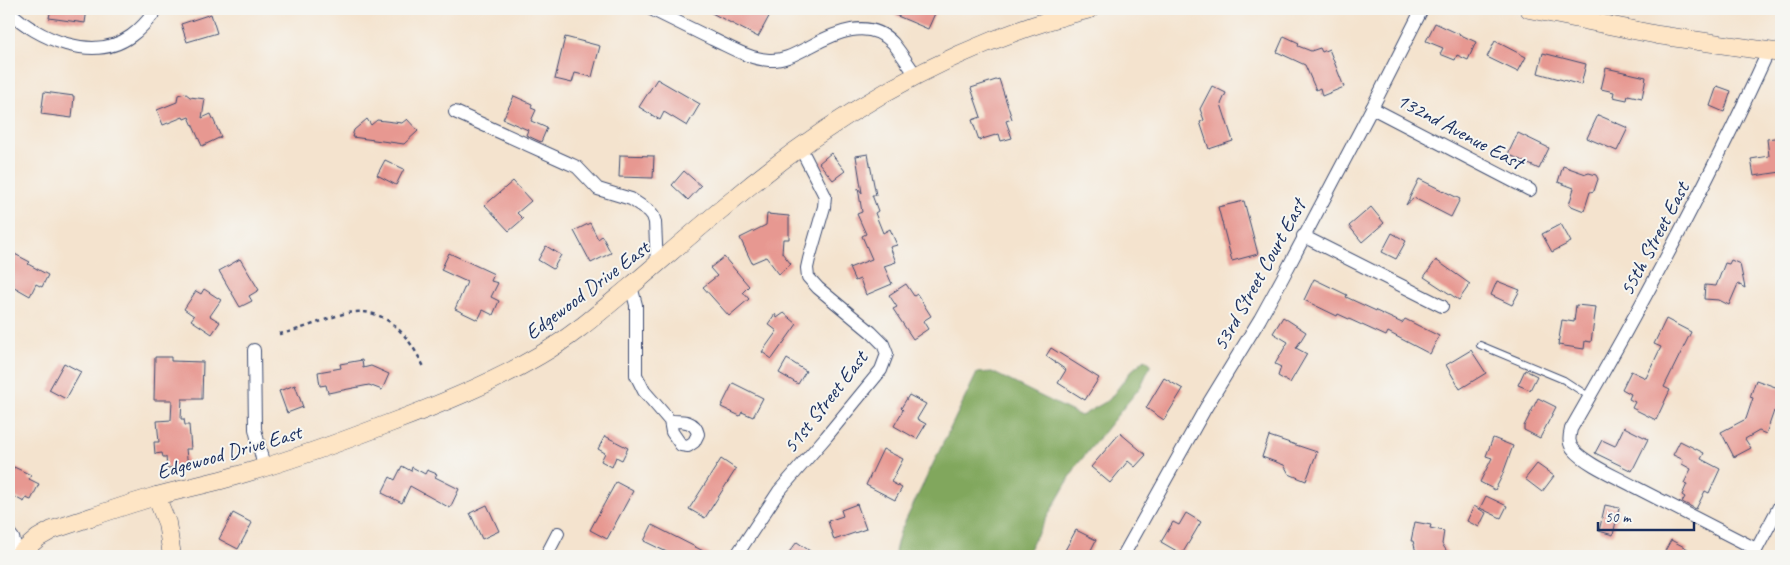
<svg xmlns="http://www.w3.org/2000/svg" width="1790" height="565" font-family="Caveat,sans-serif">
  <rect width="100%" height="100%" fill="#f6f6f2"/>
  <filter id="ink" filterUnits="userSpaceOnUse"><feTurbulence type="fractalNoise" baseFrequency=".02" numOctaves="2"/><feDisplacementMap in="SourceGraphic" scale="10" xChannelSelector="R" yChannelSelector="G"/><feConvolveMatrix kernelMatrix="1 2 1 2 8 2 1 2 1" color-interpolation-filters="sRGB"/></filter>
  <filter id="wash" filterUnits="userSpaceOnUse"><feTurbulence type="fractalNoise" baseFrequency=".0096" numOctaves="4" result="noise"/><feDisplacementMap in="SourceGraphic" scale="20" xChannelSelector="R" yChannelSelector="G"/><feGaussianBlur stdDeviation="1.12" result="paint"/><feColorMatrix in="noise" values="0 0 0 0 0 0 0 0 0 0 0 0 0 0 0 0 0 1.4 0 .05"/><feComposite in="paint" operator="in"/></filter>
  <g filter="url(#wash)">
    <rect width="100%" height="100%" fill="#f4e3ce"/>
    <!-- forest -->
    <polygon fill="#81a75d" stroke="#4e6b5e" points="1145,359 1151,364 1141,386 1077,465 1025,556 897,556 895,551 900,532 977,373 992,372 1081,416 1109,400 1131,371"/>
    <g id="blocks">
      <!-- building -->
      <g fill="#e79891">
        <polygon points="51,9 87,9 85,23 49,18"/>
        <polygon points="704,9 773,9 758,37"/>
        <polygon points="881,9 937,9 928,29"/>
        <polygon points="211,14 217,33 187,42 181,24"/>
        <polygon points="1435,23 1476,42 1468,60 1457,55 1455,60 1440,54 1443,48 1426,41"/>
        <polygon points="1284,36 1299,43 1298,46 1311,51 1320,48 1322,52 1329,49 1344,87 1322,96 1320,88 1316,90 1305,65 1277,52"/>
        <polygon points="565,37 600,46 592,77 575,73 572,83 555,79"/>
        <polygon points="1495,41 1526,57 1518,72 1487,57"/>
        <polygon points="1543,53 1586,64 1581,85 1538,73"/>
        <polygon points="1606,68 1646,77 1642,98 1628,95 1627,100 1613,97 1614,92 1601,89"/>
        <polygon points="657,79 700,104 687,126 664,112 660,120 639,107"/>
        <polygon points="999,79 1012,119 1006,121 1012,138 1001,141 999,134 979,140 972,120 981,117 971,88"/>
        <polygon points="1212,86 1226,93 1221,104 1233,141 1209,149 1200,122 1204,120 1200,109"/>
        <polygon points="1717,86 1731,91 1724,112 1710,106"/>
        <polygon points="44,92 74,96 72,118 41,114"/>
        <polygon points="185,93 190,97 205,99 202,118 211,114 221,137 202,146 189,117 184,119 183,117 163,125 157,110 177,102 178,95"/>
        <polygon points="514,96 532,104 531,108 536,110 531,121 547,128 541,142 526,135 528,130 503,119"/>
        <polygon points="1598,115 1628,128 1617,151 1587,138"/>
        <polygon points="367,119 371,125 377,120 402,123 407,119 418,131 404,144 352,137 354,130"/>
        <polygon points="1518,133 1549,148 1539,169 1508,154"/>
        <polygon points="1781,137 1781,172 1754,176 1751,159 1769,156 1767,139"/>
        <polygon points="831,153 845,171 833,180 819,163"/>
        <polygon points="868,154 876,195 872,195 878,211 875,213 883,233 890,229 897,245 890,247 896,262 884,266 892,284 866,295 860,279 855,281 849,268 872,259 862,236 866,234 857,214 862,212 858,188 862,193 856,156"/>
        <polygon points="620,155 654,156 653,178 619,177"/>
        <polygon points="385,160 404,169 396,185 377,175"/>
        <polygon points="1563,166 1586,174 1589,173 1596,175 1598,179 1594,191 1590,192 1584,211 1569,205 1574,188 1558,182"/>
        <polygon points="684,171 701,186 688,200 672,185"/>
        <polygon points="1419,179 1460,199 1451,217 1414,198 1406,205"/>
        <polygon points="513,181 531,201 517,213 523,219 509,231 485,205"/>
        <polygon points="1244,201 1258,254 1232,261 1218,207"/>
        <polygon points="1371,207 1384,223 1362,242 1349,226"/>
        <polygon points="767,214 789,216 789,239 783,239 782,253 791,264 779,274 766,257 752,263 740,238 766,225"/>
        <polygon points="590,223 598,239 602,236 611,253 591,263 574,231"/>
        <polygon points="1561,224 1571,242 1552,252 1542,234"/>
        <polygon points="1392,233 1406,241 1396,259 1382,252"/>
        <polygon points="546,246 561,255 553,269 538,260"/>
        <polygon points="9,251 30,262 28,264 48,275 42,287 36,284 30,296 9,284"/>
        <polygon points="449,253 494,274 491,281 498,283 491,297 499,301 493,315 483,310 478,320 455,309 467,282 441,270"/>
        <polygon points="724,257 749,286 743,292 749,299 729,316 703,287 717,276 710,268"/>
        <polygon points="240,259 259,290 249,296 252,301 240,307 219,271"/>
        <polygon points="1436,260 1470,284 1459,300 1424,277"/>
        <polygon points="1731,260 1740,264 1745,288 1738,284 1729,305 1719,300 1704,299 1705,285 1716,286 1725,263 1729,264"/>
        <polygon points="1314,279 1347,295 1346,297 1402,323 1405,319 1439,336 1430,354 1388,332 1386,336 1338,314 1337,316 1304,300"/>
        <polygon points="1497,281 1520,290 1512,305 1491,295"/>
        <polygon points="906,284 914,296 917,294 931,316 923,321 928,329 913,339 893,309 897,307 889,295"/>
        <polygon points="204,289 221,300 210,316 220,322 212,334 191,320 194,316 184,309 196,291 201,294"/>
        <polygon points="1576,305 1596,307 1591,342 1585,341 1584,349 1558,345 1562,320 1574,322"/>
        <polygon points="784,313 797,324 772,359 762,352 777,331 768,324 775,314 777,318"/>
        <polygon points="1283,317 1306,332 1296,348 1307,354 1290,383 1278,376 1281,367 1275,364 1288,342 1273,333"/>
        <polygon points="1666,319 1691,332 1664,387 1670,390 1656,420 1632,408 1635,402 1629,399 1631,394 1622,389 1631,371 1646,378 1661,347 1654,344"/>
        <polygon points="1051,348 1099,378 1085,400 1058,383 1066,370 1046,356"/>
        <polygon points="1471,350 1486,373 1460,389 1446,365"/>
        <polygon points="155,357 171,357 171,361 203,362 202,399 182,399 181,419 184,419 185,425 189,425 191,449 186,449 188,467 167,468 166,457 163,457 162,453 155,454 154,442 159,442 157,421 171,420 172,400 154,400"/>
        <polygon points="787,359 806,371 798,384 779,373"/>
        <polygon points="362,360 363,368 371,366 389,374 382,390 369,385 328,393 326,385 320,386 318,372 341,368 340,364"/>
        <polygon points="64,363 81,372 66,399 49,390"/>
        <polygon points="1525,370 1537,376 1530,390 1518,385"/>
        <polygon points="1164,378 1183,389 1164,420 1146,408"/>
        <polygon points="1756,380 1781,389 1781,401 1777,413 1774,411 1766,434 1759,431 1745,439 1751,448 1734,457 1721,432 1746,419 1753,398 1750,397"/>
        <polygon points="733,383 763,398 753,417 742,412 740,416 721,407"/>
        <polygon points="295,385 303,407 287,413 279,391"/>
        <polygon points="909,395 926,404 917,419 926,424 917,439 894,426 903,410 901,408"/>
        <polygon points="1538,398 1556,407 1540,438 1524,430 1524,426"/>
        <polygon points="1624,427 1648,439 1632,471 1595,453 1602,440 1615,446"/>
        <polygon points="1120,433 1146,455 1135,467 1128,461 1110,483 1091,467"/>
        <polygon points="605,436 628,448 622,460 616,457 612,467 601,461 605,453 598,449"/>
        <polygon points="1269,436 1317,452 1306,481 1289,474 1284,465 1262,457"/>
        <polygon points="1493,438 1513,446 1502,476 1495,490 1480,482 1492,458 1486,456"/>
        <polygon points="1680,441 1704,453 1701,459 1720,469 1709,493 1705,491 1696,509 1682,502 1685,497 1682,495 1687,484 1684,483 1691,469 1682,464 1684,460 1673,455"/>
        <polygon points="883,449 903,459 891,482 902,488 895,500 866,485"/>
        <polygon points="721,459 736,469 705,518 689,509"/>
        <polygon points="1537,464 1554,476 1542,492 1525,479"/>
        <polygon points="402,466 411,471 412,467 425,474 427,470 437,474 435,477 459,489 450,508 410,486 402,503 382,493 390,477 395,480"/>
        <polygon points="14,467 31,475 29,479 39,484 31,500 26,498 24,502 9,494 9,478"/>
        <polygon points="616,482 633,491 607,539 590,530"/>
        <polygon points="1486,496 1507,506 1501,518 1480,508"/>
        <polygon points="857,504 866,529 834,540 828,521 843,516 841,510"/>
        <polygon points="487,505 499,531 482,539 470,513"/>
        <polygon points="1605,505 1619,508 1613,535 1599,531"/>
        <polygon points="1474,506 1486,513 1479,527 1467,521"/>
        <polygon points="233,513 252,523 238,549 219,539"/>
        <polygon points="1186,513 1201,522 1182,554 1161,542 1173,522 1179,525"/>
        <polygon points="1415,522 1431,525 1430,528 1444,531 1442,544 1450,556 1417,556 1413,541 1411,541"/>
        <polygon points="652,525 713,556 675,556 644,541"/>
        <polygon points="1076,530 1096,540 1088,556 1062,556"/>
        <polygon points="1671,540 1688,549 1684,556 1666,556 1668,553 1665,551"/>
        <polygon points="797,542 817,556 786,556"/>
      </g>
    </g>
  </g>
  <g filter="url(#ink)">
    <use href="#blocks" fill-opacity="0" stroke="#3c4a6f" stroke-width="1"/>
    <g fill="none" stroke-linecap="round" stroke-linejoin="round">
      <!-- lane casing -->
      <g stroke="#3c4a6f" stroke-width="8">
        <polyline id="lane" points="1480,345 1564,380 1590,397"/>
      </g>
      <!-- street casing -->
      <g stroke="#3c4a6f" stroke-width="14">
        <g id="street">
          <path d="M651,9C671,19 692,29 712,39C730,47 749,59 769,60C784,61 797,53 809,47C834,33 869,17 893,43C901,53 908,64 915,74"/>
          <path d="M9,11C37,39 94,63 131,36C141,29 150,18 157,9"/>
          <polyline points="1372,108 1530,190"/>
          <polyline points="455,112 566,162 577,167 598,189 631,199 649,211 653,216 655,222 657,266"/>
          <polyline points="1303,236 1442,306"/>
          <path d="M631,286L636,305V375L644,391L670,421L672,432L681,445L688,446L694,442L698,434C695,420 682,421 670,421"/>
          <polyline points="254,350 255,429 264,467"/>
          <polyline points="9,533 13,538 18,555"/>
          <path d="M1756,549C1715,528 1674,507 1633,486C1617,477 1586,464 1574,450C1568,444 1569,437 1571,429C1642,306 1709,181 1768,52"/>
          <polyline points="546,556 558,533"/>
          <polyline points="736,556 779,491 826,437 881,370 887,354 883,344 871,332 818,288 808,277 807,268 809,259 824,207 825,196 800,147"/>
          <polyline points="1123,556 1205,409 1260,319 1283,277 1372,108 1422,9"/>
          <polyline points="1753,556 1781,503"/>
        </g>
      </g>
      <!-- secondary casing -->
      <g stroke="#3c4a6f" stroke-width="19">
        <g id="secondary">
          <polyline points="1529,9 1658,35 1781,53"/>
          <polyline points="156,496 167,523 172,556"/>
          <path d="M17,556L38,538L52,530C86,519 119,507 153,497C178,490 203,485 228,478C283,463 336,444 390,423C441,404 493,383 540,355C573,336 601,311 630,287C663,259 695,231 729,203C835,113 954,43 1090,9"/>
        </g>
      </g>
      <!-- path -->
      <path stroke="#3c4a6f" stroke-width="2.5" stroke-dasharray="4 4" stroke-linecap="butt" d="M279,334C302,330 321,320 343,314C385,303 409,336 425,369"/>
      <!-- lane -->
      <use href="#lane" stroke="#fff" stroke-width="6"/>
      <!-- street -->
      <use href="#street" stroke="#fff" stroke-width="12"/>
      <!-- secondary -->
      <use href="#secondary" stroke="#fee5c5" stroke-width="18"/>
    </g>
  </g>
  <g text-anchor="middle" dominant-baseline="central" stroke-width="4" stroke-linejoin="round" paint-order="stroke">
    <!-- street labels -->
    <g font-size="21" fill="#1b2f5e" stroke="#f6f6f2">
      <text transform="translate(1460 131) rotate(28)">132nd Avenue East</text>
      <text transform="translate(1654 239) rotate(-62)">55th Street East</text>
      <text transform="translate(1259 275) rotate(-61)">53rd Street Court East</text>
      <text transform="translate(587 290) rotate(-37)">Edgewood Drive East</text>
      <text transform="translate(825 402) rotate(-52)">51st Street East</text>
      <text transform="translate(229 452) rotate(-16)">Edgewood Drive East</text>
    </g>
  </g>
  <!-- margin -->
  <rect width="1790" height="565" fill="none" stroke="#f6f6f2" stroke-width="30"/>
  <!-- scale -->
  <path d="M1598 522v8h96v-8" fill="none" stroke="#1b2f5e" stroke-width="2.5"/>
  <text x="1605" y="522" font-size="15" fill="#1b2f5e" stroke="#f6f6f2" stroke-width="4" paint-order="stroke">50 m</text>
</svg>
